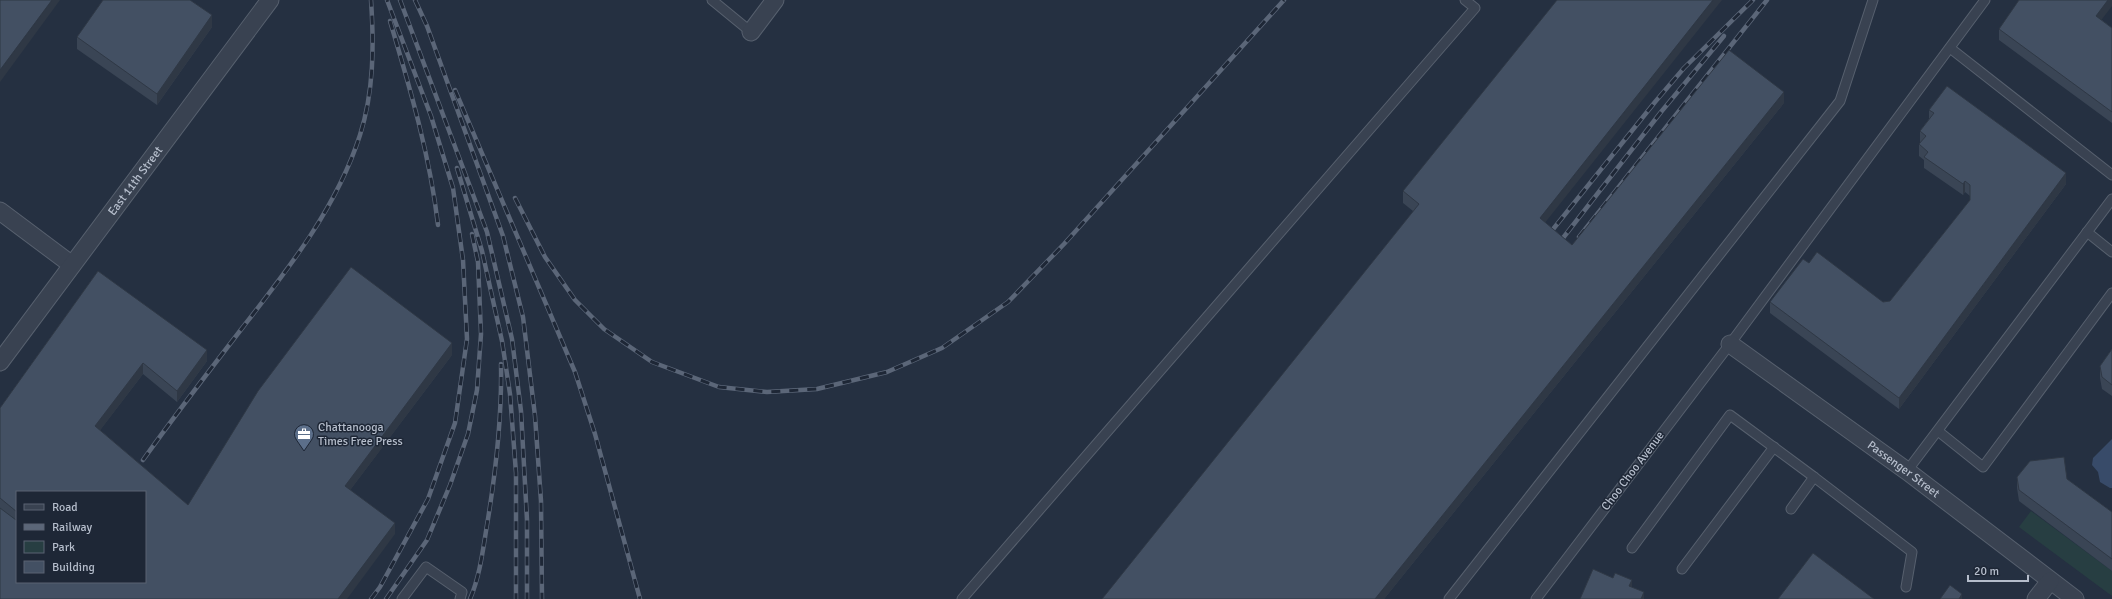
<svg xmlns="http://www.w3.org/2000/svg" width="2112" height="599" font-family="Signika,sans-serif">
  <rect width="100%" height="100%" fill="#253041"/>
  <!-- green -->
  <polygon fill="#273e42" points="2031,511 2112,571 2112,596 2019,527"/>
  <!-- water -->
  <polygon fill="#384b69" points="2112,439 2112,488 2110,488 2100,482 2098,472 2092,465 2093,458"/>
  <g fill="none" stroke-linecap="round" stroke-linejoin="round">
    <!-- lane casing -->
    <g stroke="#57606e" stroke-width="11">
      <g id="lane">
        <polyline points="712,0 751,32"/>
        <polyline points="1950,48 2112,175"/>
        <polyline points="2087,232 2112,252"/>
        <polyline points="1938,431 1983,467 2112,293"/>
        <polyline points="1907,471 2112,199"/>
        <polyline points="1791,509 1814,477 1912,552 1906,587"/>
        <polyline points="1632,548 1730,415 1814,477"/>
        <polyline points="1682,569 1774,447"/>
        <polyline points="402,599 426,567 462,592 460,599"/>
        <polyline points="962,599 1475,8 1465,0"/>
        <polyline points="1449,599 1840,101 1873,0"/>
        <polyline points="1536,599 1730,344 1985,0"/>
      </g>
    </g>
    <!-- street casing -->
    <g stroke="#57606e" stroke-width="19">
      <g id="street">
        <polyline points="751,32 775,0"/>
        <polyline points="0,211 72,265"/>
        <path id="s1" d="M1730,344L1907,471L2075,599"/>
        <path id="s2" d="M0,362L270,0"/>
        <polyline points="2036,599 2050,581"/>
      </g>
    </g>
    <!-- lane -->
    <use href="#lane" stroke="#394251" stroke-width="9"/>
    <!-- street -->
    <use href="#street" stroke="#394251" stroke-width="17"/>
    <!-- rail casing -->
    <g stroke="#5b6678" stroke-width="4.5">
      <g id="rail">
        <polyline points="400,0 487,232 512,339 521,411 527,520 527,599"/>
        <polyline points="415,0 427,26 503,236 523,317 535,416 541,501 542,599"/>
        <path d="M390,21C410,88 430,156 438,225"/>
        <polyline points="455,90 575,372 595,434 640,599"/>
        <polyline points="457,168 482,251 502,341 510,394 516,473 516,599"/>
        <polyline points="515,198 545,257 575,300 604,329 652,362 719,387 767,392 817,389 887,372 942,348 1008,302 1064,244 1284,0"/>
        <polyline points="1579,237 1767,0"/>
        <polyline points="1546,238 1655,102 1684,68 1753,0"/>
        <polyline points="1556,247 1661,112 1724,36"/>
        <path d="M143,460C175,415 209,371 243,327C289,268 337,207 360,135C374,91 374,45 371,0"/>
        <polyline points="371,599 380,587 428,499 455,423 467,339 463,260 453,188 431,116 387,0"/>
        <polyline points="386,599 427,540 450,485 468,434 477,390 481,334 478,262 472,234"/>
        <path d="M470,599C480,576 483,549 487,525C496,471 502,418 501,364"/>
      </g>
    </g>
    <!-- rail -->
    <use href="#rail" stroke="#1e2736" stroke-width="3" stroke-dasharray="9" stroke-linecap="butt"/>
  </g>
  <!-- wall -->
  <g fill="#3a4555" fill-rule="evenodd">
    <polygon points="2102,20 2112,28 2112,123 1999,40 1999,29"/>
    <polygon points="212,27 157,105 77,49 77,37"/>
    <polygon points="1784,103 1384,599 1413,211 1403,203 1403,191 1546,223 1572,245"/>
    <polygon points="1929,110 2066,184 1899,409 1770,313 1770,302 1809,263 1883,302 1890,301 1970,200 1970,196 1965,192 1963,195 1924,168 1924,160 1919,156 1919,144 1920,143 1920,131 1929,119"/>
    <path d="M98,271L207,361L177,402L143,374L100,430L188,505L452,355L350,490L395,534L0,599V408ZM17,492H145L17,582Z"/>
    <polygon points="2112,349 2112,396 2102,389 2100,378 2100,366"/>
    <polygon points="2017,477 2067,479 2112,512 2112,571 2019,501 2017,488"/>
  </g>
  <!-- shaded-wall -->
  <g fill="#2f3845">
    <polygon points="52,0 60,0 0,82 0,70"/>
    <polygon points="1713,0 1722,0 1540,229 1540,218"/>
    <polygon points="2108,0 2112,0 2112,6 2096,27 2096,16"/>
    <polygon points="212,15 212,27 157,105 157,94"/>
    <polygon points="1784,92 1784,103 1384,599 1375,599"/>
    <polygon points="2066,173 2066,184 1899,409 1899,398"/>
    <polygon points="1965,181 1965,192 1963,195 1963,184"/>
    <polygon points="452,343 452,355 345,497 345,486"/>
    <polygon points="207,350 207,361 177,402 177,391"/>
    <polygon points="143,363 143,374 95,437 95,426"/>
    <polygon points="395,523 395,534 347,599 338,599"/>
    <polygon points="1632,580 1632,591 1629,586"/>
    <polygon points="1644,592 1644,599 1641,599"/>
    <polygon points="1962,594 1962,599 1959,599"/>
  </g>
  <!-- building -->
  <g fill="#435063" stroke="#2f3845">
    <polygon points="0,0 52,0 0,70"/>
    <polygon points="103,0 190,0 212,15 157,94 77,37"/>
    <polygon points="1557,0 1713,0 1540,218 1572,245 1729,50 1784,92 1375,599 1102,599 1419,204 1403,191"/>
    <polygon points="2019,0 2108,0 2096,16 2112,28 2112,112 1999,29"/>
    <polygon points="1947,86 2066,173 1899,398 1770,302 1803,259 1809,263 1817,252 1883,302 1890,301 1970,200 1970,185 1965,181 1963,184 1924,157 1928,152 1919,144 1926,136 1920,131 1934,113 1929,110"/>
    <polygon points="351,267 452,343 345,486 395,523 338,599 0,599 0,508 16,520 17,519 17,582 145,582 145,492 17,492 17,512 0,498 0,408 98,271 207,350 177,391 143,363 95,426 188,505 258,391"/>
    <polygon points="2112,349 2112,385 2102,377 2100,366"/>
    <polygon points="2064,457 2067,479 2112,512 2112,559 2019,490 2017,477 2030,461"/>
    <polygon points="1813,553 1874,599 1778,599"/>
    <polygon points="1593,569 1613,578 1615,573 1632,580 1629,586 1644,592 1641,599 1580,599"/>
    <polygon points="1950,585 1962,594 1959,599 1940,599"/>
  </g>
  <!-- icons -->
  <defs>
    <g id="office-pin" transform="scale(1)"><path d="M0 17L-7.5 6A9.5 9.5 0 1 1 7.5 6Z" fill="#5c6f8a" stroke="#1e2736"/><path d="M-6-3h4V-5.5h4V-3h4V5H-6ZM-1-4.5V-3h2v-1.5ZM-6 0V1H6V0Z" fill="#fff"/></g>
  </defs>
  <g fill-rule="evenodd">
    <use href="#office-pin" x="304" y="434"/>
  </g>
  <g text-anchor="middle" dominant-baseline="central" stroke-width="3" stroke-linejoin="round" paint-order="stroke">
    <!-- street labels -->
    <g font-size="12" fill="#b5bdcb" stroke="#1e2736">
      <text stroke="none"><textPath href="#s2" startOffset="226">East 11th Street</textPath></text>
      <text stroke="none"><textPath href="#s1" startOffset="214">Passenger Street</textPath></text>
      <text transform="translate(1633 471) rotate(-53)">Choo Choo Avenue</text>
    </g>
    <!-- poi labels -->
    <g font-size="12" fill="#b5bdcb" stroke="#1e2736" text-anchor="start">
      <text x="318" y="427">Chattanooga<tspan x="318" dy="14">Times Free Press</tspan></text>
    </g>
  </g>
  <!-- legend -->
  <rect x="16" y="491" width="130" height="92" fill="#1e2736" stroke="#5a6372"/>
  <rect x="24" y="504" width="20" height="6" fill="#394251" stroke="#5a6372"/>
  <text x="52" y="511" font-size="12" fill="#b5bdcb">Road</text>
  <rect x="24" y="524" width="20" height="6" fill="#5b6678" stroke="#5a6372"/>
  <text x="52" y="531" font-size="12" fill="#b5bdcb">Railway</text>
  <rect x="24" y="541" width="20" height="12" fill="#273e42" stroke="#5a6372"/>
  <text x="52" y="551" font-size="12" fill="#b5bdcb">Park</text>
  <rect x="24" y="561" width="20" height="12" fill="#435063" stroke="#5a6372"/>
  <text x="52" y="571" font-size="12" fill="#b5bdcb">Building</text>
  <!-- scale -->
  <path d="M1968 575v6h60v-6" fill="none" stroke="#b5bdcb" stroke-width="2"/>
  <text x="1974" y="575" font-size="12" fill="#b5bdcb" stroke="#1e2736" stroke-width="3" paint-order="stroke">20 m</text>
</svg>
